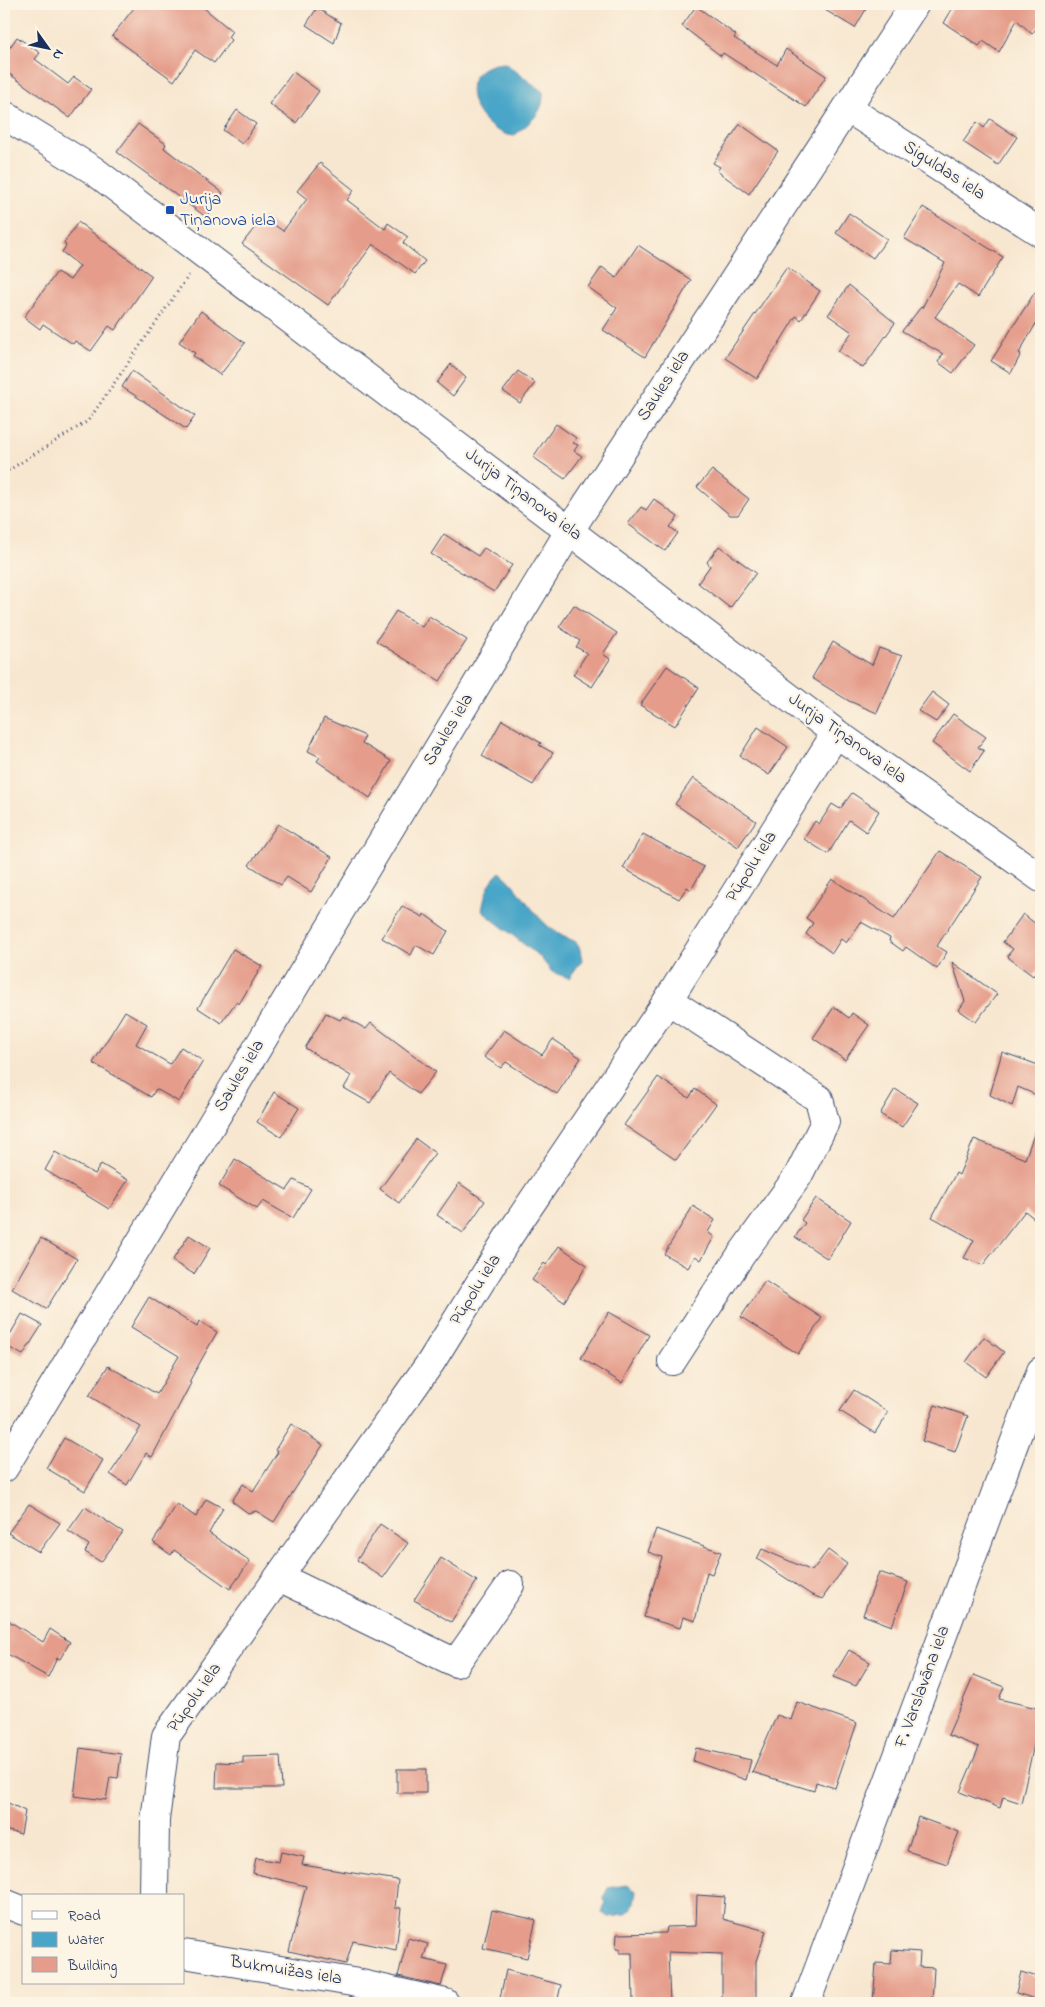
<svg xmlns="http://www.w3.org/2000/svg" width="1045" height="2007" font-family="'Indie Flower',sans-serif">
  <rect width="100%" height="100%" fill="#fcf5e5"/>
  <filter id="ink" filterUnits="userSpaceOnUse"><feTurbulence type="fractalNoise" baseFrequency=".02" numOctaves="2"/><feDisplacementMap in="SourceGraphic" scale="10" xChannelSelector="R" yChannelSelector="G"/><feConvolveMatrix kernelMatrix="1 2 1 2 8 2 1 2 1" color-interpolation-filters="sRGB"/></filter>
  <filter id="wash" filterUnits="userSpaceOnUse"><feTurbulence type="fractalNoise" baseFrequency=".0096" numOctaves="4" result="noise"/><feDisplacementMap in="SourceGraphic" scale="20" xChannelSelector="R" yChannelSelector="G"/><feGaussianBlur stdDeviation="1.12" result="paint"/><feColorMatrix in="noise" values="0 0 0 0 0 0 0 0 0 0 0 0 0 0 0 0 0 1.4 0 .05"/><feComposite in="paint" operator="in"/></filter>
  <g filter="url(#wash)">
    <rect width="100%" height="100%" fill="#f8e7d0"/>
    <!-- water -->
    <g fill="#4aa6c8" stroke="#326a93">
      <path d="M505,63L543,92C544,115 529,122 514,136C473,131 447,66 505,63Z"/>
      <path d="M500,872C522,889 534,920 559,934C576,945 578,935 582,960L569,978L552,972L540,957L482,911C485,895 488,882 500,872Z"/>
      <path d="M627,1885L636,1891C633,1912 630,1915 609,1917L602,1913L606,1902L603,1898L608,1888Z"/>
    </g>
    <g id="blocks">
      <!-- building -->
      <g fill="#e59c8a">
        <polygon points="137,4 199,4 232,31 228,37 231,40 214,63 195,50 174,81 112,36"/>
        <polygon points="815,4 869,4 855,28"/>
        <polygon points="955,4 1041,4 1041,23 1032,34 1017,20 999,52 983,41 979,46 944,23"/>
        <polygon points="696,6 736,35 734,38 777,65 786,49 826,76 806,107 723,53 721,56 682,26"/>
        <polygon points="317,8 341,23 334,43 306,25"/>
        <polygon points="17,37 40,53 35,59 68,84 74,77 91,89 70,118 4,70 4,56"/>
        <polygon points="293,72 319,91 296,123 269,104"/>
        <polygon points="237,110 256,124 242,144 223,130"/>
        <polygon points="990,119 1017,137 998,165 963,142 977,122 984,128"/>
        <polygon points="138,124 166,144 164,148 223,193 206,217 117,152"/>
        <polygon points="740,124 778,151 749,194 717,171 720,167 713,163"/>
        <polygon points="320,163 354,190 347,200 385,229 388,223 408,237 403,243 425,261 415,274 373,244 328,305 242,244 263,217 283,231 307,199 297,191"/>
        <polygon points="923,207 1003,257 978,297 958,284 935,317 974,345 953,373 938,362 943,354 902,331 921,307 922,308 945,263 904,238"/>
        <polygon points="849,213 887,239 873,258 836,233"/>
        <polygon points="78,222 152,276 115,330 109,326 91,351 75,341 73,344 43,324 40,329 24,317 57,272 70,280 80,266 62,252 66,246 64,243"/>
        <polygon points="638,245 691,280 645,357 603,330 617,308 588,287 602,267 616,278"/>
        <polygon points="787,267 820,291 801,320 796,316 757,379 725,358"/>
        <polygon points="849,285 895,323 863,368 838,351 852,332 828,315"/>
        <polygon points="1035,292 1041,296 1041,315 1019,353 1021,354 1011,373 991,361"/>
        <polygon points="201,311 245,343 220,375 193,356 195,353 179,342"/>
        <polygon points="451,364 466,378 453,396 437,383"/>
        <polygon points="132,371 195,416 186,429 122,387"/>
        <polygon points="518,371 535,383 520,403 503,391"/>
        <polygon points="556,424 576,438 573,443 578,445 574,451 582,456 565,479 533,457"/>
        <polygon points="712,470 749,499 738,515 730,515 697,487"/>
        <polygon points="654,499 678,517 670,527 678,533 665,551 628,524 641,507 646,510"/>
        <polygon points="444,534 478,556 484,548 512,565 494,592 431,554"/>
        <polygon points="719,546 756,573 730,608 698,583 710,566 707,562"/>
        <polygon points="574,605 617,633 603,654 610,659 592,687 573,675 587,653 576,647 580,641 559,627"/>
        <polygon points="396,611 422,627 429,616 467,640 440,681 376,641"/>
        <polygon points="833,642 872,665 879,648 902,656 877,713 849,701 812,678"/>
        <polygon points="667,666 699,688 675,726 640,705"/>
        <polygon points="932,692 949,705 936,722 918,711"/>
        <polygon points="953,714 986,737 978,747 984,751 970,771 932,743"/>
        <polygon points="324,718 365,736 362,743 391,761 370,798 317,761 320,757 308,751"/>
        <polygon points="502,720 541,743 539,745 553,753 533,785 482,756"/>
        <polygon points="758,727 788,747 769,775 740,756"/>
        <polygon points="693,778 756,821 738,847 675,804"/>
        <polygon points="852,793 879,811 866,832 849,820 828,854 804,839 815,821 819,824 832,804 840,809"/>
        <polygon points="278,824 332,857 311,892 287,877 281,885 249,865"/>
        <polygon points="643,834 704,867 691,890 687,887 679,899 623,868"/>
        <polygon points="940,851 982,877 937,946 947,952 937,969 906,947 903,951 889,941 890,938 861,922 846,943 841,939 832,953 806,934 813,923 806,918 832,879 894,919"/>
        <polygon points="402,906 423,917 424,914 448,931 434,955 416,945 411,955 382,938"/>
        <polygon points="1023,914 1041,928 1041,966 1033,976 1009,958 1008,955 1013,949 1003,942"/>
        <polygon points="233,949 262,966 239,1004 236,1002 221,1023 198,1008"/>
        <polygon points="952,962 997,994 976,1022 959,1010 965,1001"/>
        <polygon points="834,1007 849,1018 852,1013 869,1025 845,1060 813,1038"/>
        <polygon points="125,1011 147,1024 136,1044 170,1064 181,1047 203,1061 179,1102 156,1089 151,1097 93,1063"/>
        <polygon points="326,1013 340,1020 343,1016 366,1029 371,1023 436,1072 418,1094 389,1073 370,1103 344,1088 351,1076 305,1048"/>
        <polygon points="504,1030 542,1055 553,1039 581,1058 557,1094 506,1062 501,1068 484,1057"/>
        <polygon points="1002,1052 1041,1066 1041,1097 1018,1087 1012,1106 990,1095"/>
        <polygon points="658,1077 689,1098 695,1089 716,1104 676,1160 624,1125"/>
        <polygon points="895,1089 918,1103 902,1127 880,1114"/>
        <polygon points="274,1092 299,1108 281,1137 257,1122"/>
        <polygon points="1039,1121 1041,1121 1041,1206 1036,1220 1025,1211 983,1265 964,1258 974,1240 932,1217 956,1173 959,1175 974,1139 1025,1159"/>
        <polygon points="416,1139 435,1153 399,1203 380,1189"/>
        <polygon points="55,1152 95,1174 101,1164 128,1180 109,1209 45,1170"/>
        <polygon points="235,1159 287,1190 294,1180 311,1189 293,1218 263,1201 257,1209 219,1186"/>
        <polygon points="459,1183 485,1201 463,1233 437,1215"/>
        <polygon points="816,1198 851,1221 828,1259 795,1237 805,1223 801,1220"/>
        <polygon points="693,1206 715,1220 708,1232 714,1237 701,1260 695,1256 688,1268 664,1254"/>
        <polygon points="189,1235 210,1248 194,1274 172,1261"/>
        <polygon points="41,1238 77,1259 46,1309 12,1289"/>
        <polygon points="559,1246 587,1265 564,1302 532,1280 544,1263 546,1265"/>
        <polygon points="765,1281 822,1318 798,1354 741,1317"/>
        <polygon points="149,1297 197,1327 199,1321 217,1332 189,1382 191,1383 152,1457 146,1453 127,1485 110,1474 141,1427 89,1396 108,1366 157,1394 179,1356 131,1327"/>
        <polygon points="609,1312 649,1335 622,1383 581,1358"/>
        <polygon points="22,1314 42,1325 23,1355 4,1345"/>
        <polygon points="984,1337 1004,1352 986,1377 966,1362"/>
        <polygon points="854,1390 888,1412 875,1433 840,1411"/>
        <polygon points="935,1405 968,1416 955,1452 922,1441"/>
        <polygon points="291,1424 323,1445 274,1522 256,1511 248,1513 232,1501 243,1484 253,1491 278,1452 275,1450"/>
        <polygon points="64,1438 103,1460 85,1491 46,1468"/>
        <polygon points="206,1499 223,1508 209,1533 250,1561 230,1589 174,1550 171,1555 153,1542 177,1504 196,1517"/>
        <polygon points="29,1504 60,1523 39,1552 8,1533"/>
        <polygon points="85,1507 123,1532 101,1562 85,1552 89,1545 68,1531"/>
        <polygon points="380,1524 408,1543 383,1578 357,1560"/>
        <polygon points="656,1529 721,1552 712,1574 707,1572 695,1621 683,1617 680,1628 644,1617 662,1557 648,1552"/>
        <polygon points="762,1549 812,1571 828,1550 847,1564 822,1599 810,1594 757,1559"/>
        <polygon points="441,1558 477,1581 451,1622 414,1600"/>
        <polygon points="879,1572 908,1582 892,1626 863,1615"/>
        <polygon points="4,1618 43,1642 50,1629 70,1642 60,1659 57,1658 48,1677 4,1652"/>
        <polygon points="849,1650 870,1662 856,1686 833,1677"/>
        <polygon points="974,1675 1004,1687 999,1699 1041,1709 1041,1732 1037,1731 1021,1803 1003,1797 1000,1808 960,1792 979,1747 948,1735"/>
        <polygon points="797,1702 857,1723 835,1788 816,1782 814,1791 752,1772 777,1715 791,1720"/>
        <polygon points="80,1748 121,1754 118,1778 110,1777 106,1800 74,1796"/>
        <polygon points="696,1748 751,1760 746,1780 693,1761"/>
        <polygon points="280,1756 282,1788 216,1788 217,1762 243,1763 243,1757"/>
        <rect x="397" y="1769" width="29" height="24"/>
        <polygon points="4,1801 25,1811 21,1834 4,1830"/>
        <polygon points="918,1817 959,1832 947,1864 907,1851"/>
        <polygon points="281,1852 304,1857 302,1865 398,1880 395,1908 401,1908 396,1950 353,1941 346,1964 289,1951 306,1886 253,1873 256,1858 279,1862"/>
        <polygon points="697,1895 725,1897 723,1919 766,1931 756,1961 756,2003 722,2003 722,1954 668,1952 670,2003 633,2003 632,1953 620,1953 620,1949 616,1949 617,1934 666,1933 667,1927 696,1926"/>
        <polygon points="492,1910 536,1920 527,1958 483,1948"/>
        <polygon points="408,1938 428,1944 423,1959 447,1965 441,1986 398,1976"/>
        <polygon points="892,1950 920,1952 919,1967 934,1968 932,2003 873,2003 876,1963 891,1964"/>
        <polygon points="506,1970 561,1985 557,2003 499,2003"/>
        <polygon points="1021,1972 1041,1978 1036,1999 1016,1993"/>
      </g>
    </g>
  </g>
  <g filter="url(#ink)">
    <use href="#blocks" fill-opacity="0" stroke="#3c4b6f" stroke-width="1"/>
    <g fill="none" stroke-linecap="round" stroke-linejoin="round">
      <!-- minor casing -->
      <g stroke="#3c4b6f" stroke-width="30">
        <g id="minor">
          <polyline points="847,108 1041,233"/>
          <polyline points="4,115 93,170 836,733 1041,878"/>
          <polyline points="668,1000 819,1099 825,1122 798,1176 741,1255 672,1361"/>
          <polyline points="4,1468 570,530 915,4"/>
          <polyline points="281,1578 456,1663 510,1585"/>
          <polyline points="154,1896 155,1820 166,1736 431,1362 509,1236 668,1000 836,733"/>
          <polyline points="4,1903 24,1911"/>
          <polyline points="184,1954 352,1982 445,2003"/>
          <polyline points="806,2003 1041,1371"/>
        </g>
      </g>
      <!-- path -->
      <polyline stroke="#3c4b6f" stroke-width="3" stroke-dasharray="1 4" stroke-linecap="butt" points="4,473 88,421 189,275"/>
      <!-- minor -->
      <use href="#minor" stroke="#fff" stroke-width="28"/>
    </g>
  </g>
  <!-- markers -->
  <rect fill="#1a4fb4" stroke="#fcf5e5" stroke-width="2" x="165" y="205" width="10" height="10" rx="2.5"/>
  <g text-anchor="middle" dominant-baseline="central" stroke-width="4.5" stroke-linejoin="round" paint-order="stroke">
    <!-- street labels -->
    <g font-size="18" fill="#1b2f5e" stroke="#fcf5e5">
      <text transform="translate(944 171) rotate(33)">Siguldas iela</text>
      <text transform="translate(664 386) rotate(-57)">Saules iela</text>
      <text transform="translate(523 495) rotate(37)">Jurija Tiņanova iela</text>
      <text transform="translate(449 730) rotate(-59)">Saules iela</text>
      <text transform="translate(847 739) rotate(36)">Jurija Tiņanova iela</text>
      <text transform="translate(752 867) rotate(-58)">Pūpolu iela</text>
      <text transform="translate(240 1076) rotate(-59)">Saules iela</text>
      <text transform="translate(476 1290) rotate(-58)">Pūpolu iela</text>
      <text transform="translate(923 1687) rotate(-70)">F. Varslavāna iela</text>
      <text transform="translate(195 1698) rotate(-55)">Pūpolu iela</text>
      <text transform="translate(286 1971) rotate(9)">Bukmuižas iela</text>
    </g>
    <!-- transit labels -->
    <g font-size="18" fill="#164399" stroke="#fcf5e5" text-anchor="start">
      <text x="180" y="200">Jurija<tspan x="180" dy="21">Tiņanova iela</tspan></text>
    </g>
  </g>
  <!-- margin -->
  <rect width="1045" height="2007" fill="none" stroke="#fcf5e5" stroke-width="20"/>
  <!-- legend -->
  <rect x="22" y="1894" width="162" height="90" fill="#fcf5e5" stroke="#a2a6af"/>
  <rect x="32" y="1911" width="25" height="8" fill="#ffffff" stroke="#a2a6af"/>
  <text x="68" y="1920" font-size="15" fill="#1b2f5e">Road</text>
  <rect x="32" y="1932" width="25" height="15" fill="#4aa6c8" stroke="#a2a6af"/>
  <text x="68" y="1944" font-size="15" fill="#1b2f5e">Water</text>
  <rect x="32" y="1957" width="25" height="15" fill="#e59c8a" stroke="#a2a6af"/>
  <text x="68" y="1970" font-size="15" fill="#1b2f5e">Building</text>
  <!-- north arrow -->
  <g transform="translate(48 48) rotate(123)" stroke="#fcf5e5" stroke-width="4" paint-order="stroke">
  <path d="M0-4L9 19L0 12L-9 19Z" fill="#1b2f5e"/>
  <text y="-8" font-size="14" font-weight="bold" text-anchor="middle" fill="#1b2f5e">N</text>
  </g>
</svg>
